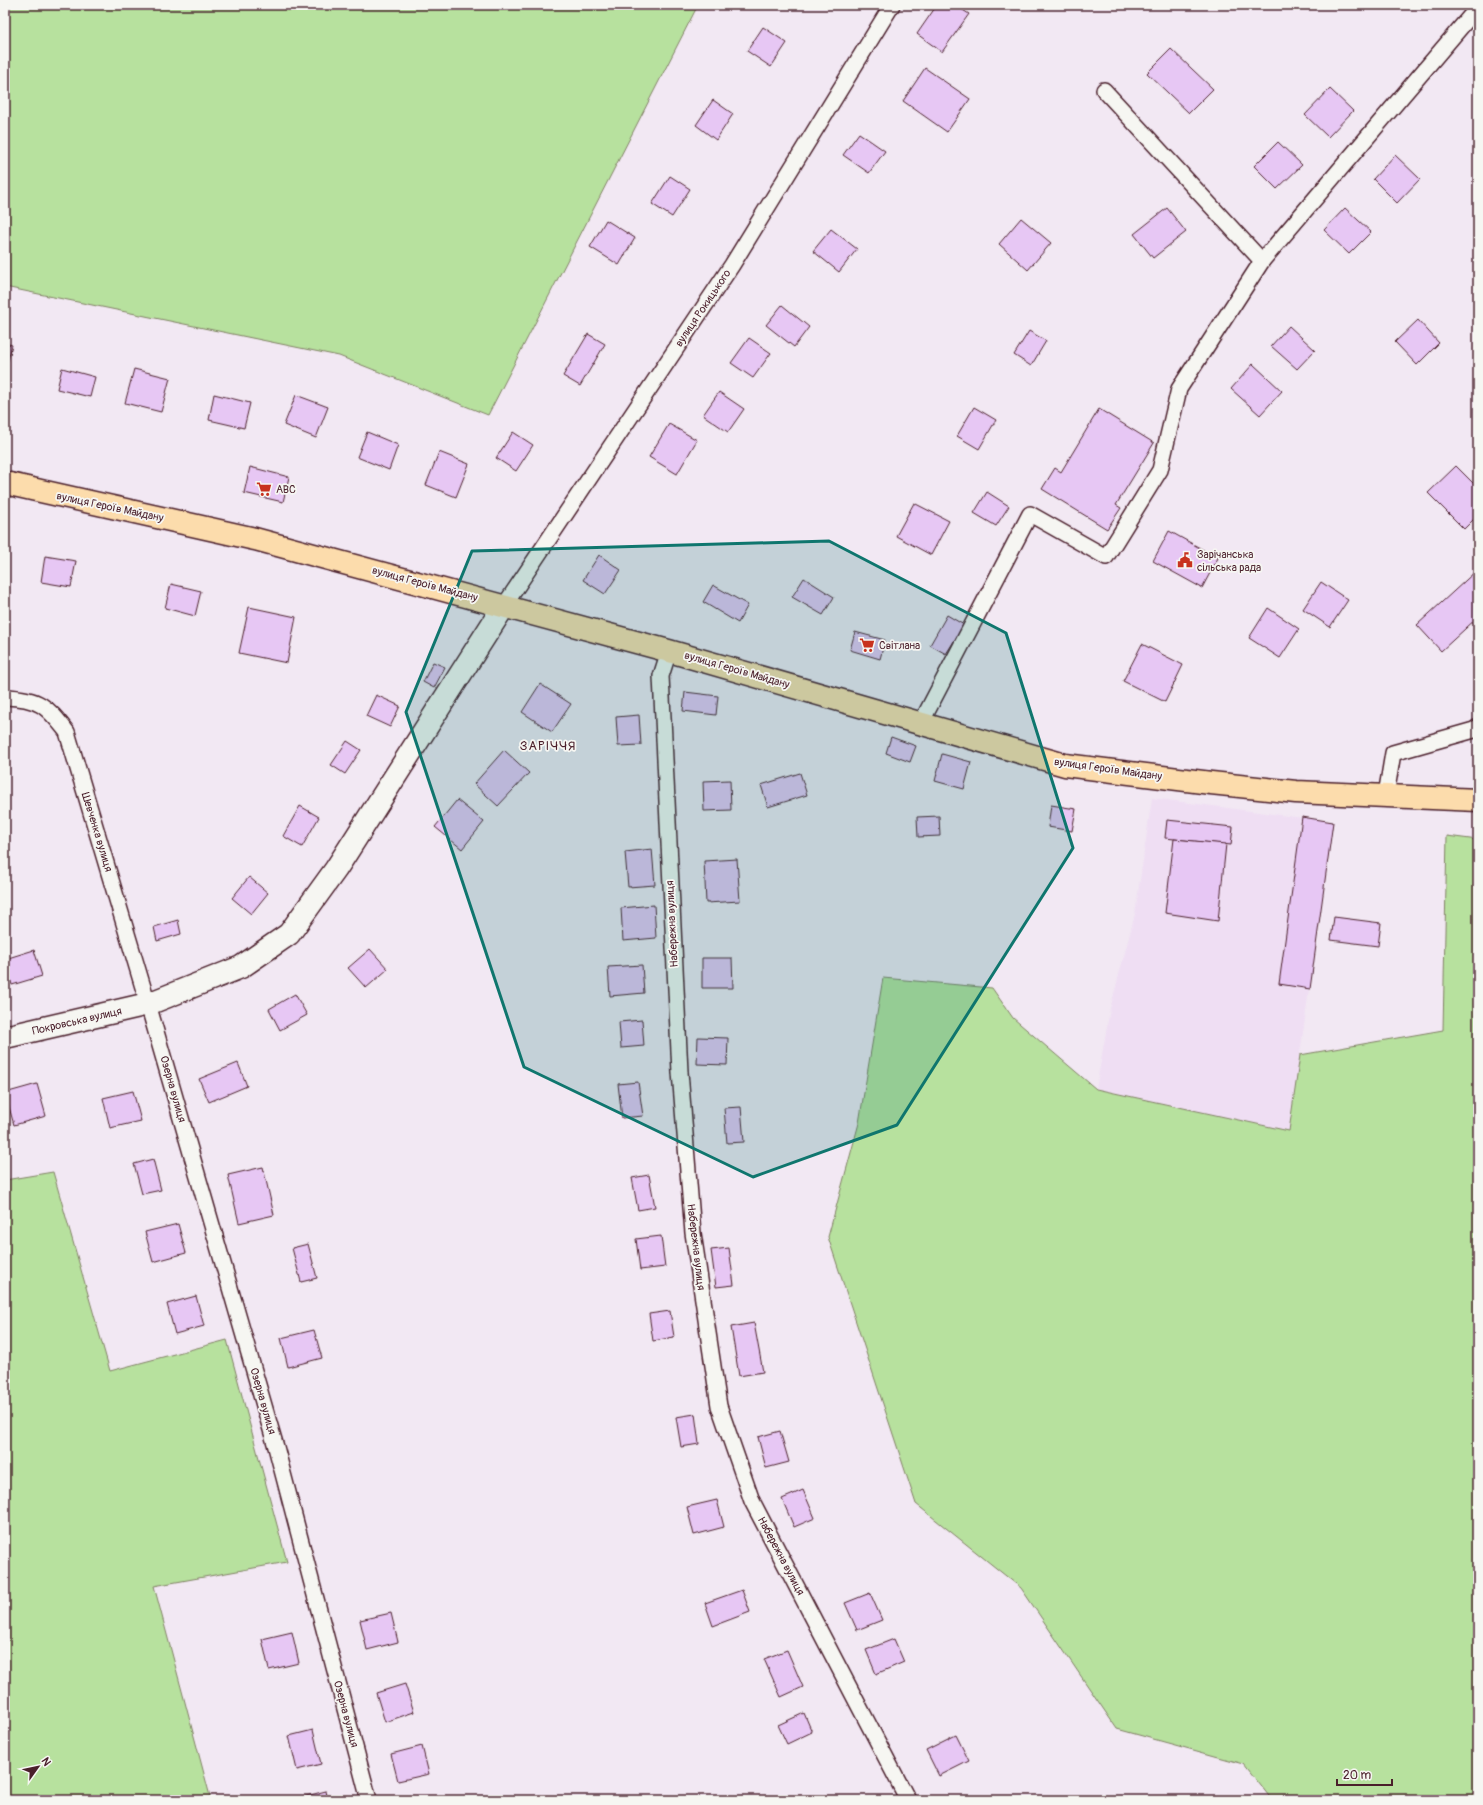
<svg xmlns="http://www.w3.org/2000/svg" width="1483" height="1805" font-family="Pangolin,sans-serif">
  <rect width="100%" height="100%" fill="#f2e8f3"/>
  <filter id="ink" filterUnits="userSpaceOnUse"><feTurbulence type="fractalNoise" baseFrequency=".025" numOctaves="2"/><feDisplacementMap in="SourceGraphic" scale="8" xChannelSelector="R" yChannelSelector="G"/><feConvolveMatrix kernelMatrix="1 2 1 2 8 2 1 2 1" color-interpolation-filters="sRGB"/></filter>
  <g filter="url(#ink)">
    <!-- built -->
    <polygon fill="#efdef3" points="1152,798 1333,822 1289,1131 1096,1089 1110,1009 1135,914"/>
    <!-- green -->
    <g fill="#b7e19e" stroke="#808064">
      <polygon points="5,5 698,5 488,415 339,356 5,287"/>
      <polygon points="1447,836 1478,840 1478,1800 1272,1800 1244,1764 1117,1729 1021,1588 916,1504 828,1237 859,1123 883,978 992,988 1013,1018 1096,1089 1289,1131 1300,1055 1443,1030"/>
      <polygon points="53,1172 110,1371 227,1340 287,1562 154,1586 211,1800 5,1800 5,1180"/>
    </g>
    <!-- building -->
    <g fill="#e7c7f4" stroke="#4a1f2b">
      <polygon points="937,5 955,5 969,14 942,52 917,34"/>
      <polygon points="763,27 787,43 771,67 747,51"/>
      <polygon points="1171,49 1213,89 1189,113 1147,73"/>
      <polygon points="925,68 970,99 947,132 903,101"/>
      <polygon points="1330,89 1353,111 1328,137 1305,115"/>
      <polygon points="713,100 733,114 716,140 696,125"/>
      <polygon points="859,133 885,151 869,173 843,155"/>
      <polygon points="1278,142 1302,165 1277,189 1254,166"/>
      <polygon points="1395,155 1420,179 1397,203 1373,179"/>
      <polygon points="670,176 690,189 672,217 652,204"/>
      <polygon points="1167,208 1186,232 1153,258 1134,234"/>
      <polygon points="1345,208 1371,232 1349,254 1324,230"/>
      <polygon points="1021,218 1051,243 1028,270 999,244"/>
      <polygon points="606,220 635,238 619,265 590,247"/>
      <polygon points="831,229 857,249 839,272 813,251"/>
      <polygon points="782,305 809,327 794,347 766,325"/>
      <polygon points="1418,320 1439,343 1417,365 1395,342"/>
      <polygon points="1289,326 1315,350 1297,369 1271,346"/>
      <polygon points="1029,331 1046,341 1031,366 1014,355"/>
      <polygon points="588,334 605,344 580,386 563,376"/>
      <polygon points="749,338 771,353 753,378 731,363"/>
      <polygon points="5,343 12,345 5,371"/>
      <polygon points="1253,364 1282,391 1260,415 1231,389"/>
      <polygon points="62,368 95,377 90,397 57,389"/>
      <polygon points="134,369 170,378 161,412 125,403"/>
      <polygon points="719,392 744,409 728,432 703,415"/>
      <polygon points="214,394 250,403 244,428 209,420"/>
      <polygon points="296,395 328,407 316,438 284,425"/>
      <polygon points="974,407 996,420 979,449 957,436"/>
      <polygon points="1099,409 1154,443 1116,505 1121,508 1107,529 1042,489 1055,468 1061,472"/>
      <polygon points="669,424 697,440 677,474 649,457"/>
      <polygon points="367,432 398,445 389,470 357,457"/>
      <polygon points="513,432 533,445 516,471 496,458"/>
      <polygon points="439,452 469,464 456,497 426,485"/>
      <polygon points="1456,466 1478,488 1478,515 1464,529 1428,493"/>
      <polygon points="250,467 289,477 283,502 244,493"/>
      <polygon points="987,492 1009,506 996,526 974,513"/>
      <polygon points="914,503 949,521 931,555 896,536"/>
      <polygon points="1169,531 1218,558 1202,588 1153,561"/>
      <polygon points="599,555 621,570 605,594 583,580"/>
      <polygon points="45,556 76,561 71,587 41,582"/>
      <polygon points="1478,569 1478,617 1441,651 1417,625"/>
      <polygon points="804,578 834,597 823,615 792,597"/>
      <polygon points="1321,582 1348,600 1330,627 1303,609"/>
      <polygon points="171,584 201,591 195,616 165,608"/>
      <polygon points="713,585 748,605 738,623 703,602"/>
      <polygon points="249,607 296,617 287,663 239,653"/>
      <polygon points="1268,608 1299,629 1280,658 1249,638"/>
      <polygon points="947,615 964,625 946,654 930,645"/>
      <polygon points="855,632 885,640 880,659 850,650"/>
      <polygon points="1142,644 1183,665 1165,702 1123,681"/>
      <polygon points="433,662 445,667 434,688 423,682"/>
      <polygon points="540,684 571,704 552,732 522,712"/>
      <polygon points="685,692 718,696 716,715 683,711"/>
      <polygon points="376,695 400,706 390,727 366,716"/>
      <polygon points="639,715 641,745 618,746 616,717"/>
      <polygon points="891,737 916,746 910,762 886,753"/>
      <polygon points="347,741 361,750 345,774 331,765"/>
      <polygon points="504,750 529,773 498,806 474,784"/>
      <polygon points="942,754 971,762 964,789 935,781"/>
      <polygon points="800,773 807,795 768,807 761,785"/>
      <polygon points="730,780 731,810 704,811 703,781"/>
      <polygon points="457,800 484,822 462,849 435,827"/>
      <polygon points="1051,805 1076,809 1072,831 1048,827"/>
      <polygon points="300,806 319,817 302,847 283,836"/>
      <polygon points="939,816 940,836 918,837 917,817"/>
      <polygon points="1302,817 1333,822 1310,989 1279,984"/>
      <polygon points="1167,820 1233,827 1231,845 1165,838"/>
      <polygon points="1174,839 1226,844 1218,921 1165,913"/>
      <polygon points="652,849 655,885 628,887 625,852"/>
      <polygon points="737,859 740,901 706,903 704,861"/>
      <polygon points="249,877 268,893 251,914 232,898"/>
      <polygon points="654,905 656,938 623,941 621,908"/>
      <polygon points="1334,917 1381,923 1378,946 1331,940"/>
      <polygon points="178,920 181,934 157,941 154,927"/>
      <polygon points="370,949 388,969 366,988 348,968"/>
      <polygon points="34,950 42,976 12,985 5,959"/>
      <polygon points="702,958 732,958 733,988 702,988"/>
      <polygon points="642,965 644,993 610,996 608,967"/>
      <polygon points="295,994 307,1015 280,1030 269,1009"/>
      <polygon points="642,1020 644,1046 621,1048 619,1022"/>
      <polygon points="698,1037 728,1038 727,1065 697,1064"/>
      <polygon points="238,1063 247,1086 209,1102 199,1079"/>
      <polygon points="638,1082 643,1116 622,1118 618,1084"/>
      <polygon points="37,1084 46,1116 14,1125 5,1093"/>
      <polygon points="133,1091 141,1121 110,1128 103,1098"/>
      <polygon points="741,1107 744,1142 727,1143 724,1108"/>
      <polygon points="153,1159 161,1190 142,1194 134,1164"/>
      <polygon points="263,1167 274,1215 239,1223 228,1175"/>
      <polygon points="649,1175 655,1207 638,1210 632,1178"/>
      <polygon points="178,1224 186,1253 153,1262 145,1232"/>
      <polygon points="661,1236 665,1267 640,1270 636,1239"/>
      <polygon points="308,1244 317,1278 301,1282 292,1248"/>
      <polygon points="729,1248 734,1285 716,1287 711,1250"/>
      <polygon points="196,1296 204,1326 175,1334 167,1304"/>
      <polygon points="670,1311 674,1337 653,1341 649,1314"/>
      <polygon points="754,1323 763,1372 739,1376 731,1327"/>
      <polygon points="314,1330 322,1358 288,1367 281,1338"/>
      <polygon points="695,1414 699,1444 681,1447 676,1417"/>
      <polygon points="780,1431 789,1462 766,1468 758,1437"/>
      <polygon points="803,1490 815,1518 794,1527 782,1499"/>
      <polygon points="717,1500 724,1527 694,1535 687,1507"/>
      <polygon points="742,1590 750,1612 713,1626 705,1603"/>
      <polygon points="870,1593 882,1620 857,1630 845,1603"/>
      <polygon points="391,1613 398,1642 367,1650 360,1620"/>
      <polygon points="292,1632 299,1663 269,1670 262,1639"/>
      <polygon points="894,1639 904,1662 876,1674 866,1650"/>
      <polygon points="787,1650 803,1687 781,1697 764,1659"/>
      <polygon points="405,1684 414,1712 385,1722 376,1693"/>
      <polygon points="804,1713 812,1732 787,1744 778,1725"/>
      <polygon points="313,1730 321,1764 297,1770 289,1736"/>
      <polygon points="956,1735 969,1761 939,1776 926,1750"/>
      <polygon points="422,1746 429,1774 398,1781 391,1754"/>
      <polygon points="326,1791 328,1800 295,1800 294,1799"/>
    </g>
    <g fill="none" stroke-linecap="round" stroke-linejoin="round">
      <!-- street casing -->
      <g stroke="#4a1f2b" stroke-width="18">
        <g id="street">
          <polyline points="1104,90 1262,261"/>
          <polyline points="504,606 732,265 892,5"/>
          <polyline points="669,651 661,676 680,1072 693,1233 719,1406 752,1501 908,1800"/>
          <path d="M5,697C39,698 47,706 67,732L148,1004L276,1447L369,1800"/>
          <polyline points="921,723 1030,514 1106,557 1160,470 1179,389 1262,261 1478,7"/>
          <polyline points="1386,795 1393,753 1474,730 1478,727"/>
        </g>
      </g>
      <!-- secondary casing -->
      <g stroke="#4a1f2b" stroke-width="25">
        <polyline id="secondary" points="5,1037 148,1004 241,967 289,934 336,869 504,606"/>
      </g>
      <!-- primary casing -->
      <g stroke="#4a1f2b" stroke-width="25">
        <polyline id="primary" points="5,483 255,539 669,651 1065,765 1211,783 1296,792 1478,800"/>
      </g>
      <!-- street -->
      <use href="#street" stroke="#f6f6f2" stroke-width="15"/>
      <!-- secondary -->
      <use href="#secondary" stroke="#f6f6f2" stroke-width="22"/>
      <!-- primary -->
      <use href="#primary" stroke="#fcdcac" stroke-width="22"/>
    </g>
  </g>
  <!-- marked area -->
  <path fill="#0f766e" fill-opacity="0.2" stroke="#0f766e" stroke-width="3" stroke-linejoin="round" d="M829,541L1006,633L1073,848L897,1125L753,1177L524,1067L406,712L472,551Z"/>
  <!-- icons -->
  <defs>
    <g id="supermarket-bare" transform="scale(1.2)"><path d="M-6-5.5h2.5l.6 2H6L4.5 2H-2.5L-4.4-4H-6ZM-1.5 3.2a1.3 1.3 0 1 0 .1 0ZM3 3.2a1.3 1.3 0 1 0 .1 0Z" fill="#c8321e" stroke="#f6f6f2" stroke-width="2.5" paint-order="stroke"/></g>
    <g id="civic-bare" transform="scale(1.2)"><path d="M-.6-6.5H3V-4.5H.6V-3L4-1V1h2V6H-6V1h2V-1L-.6-3ZM-1.2 2.5V6h2.4V2.5Z" fill="#c8321e" stroke="#f6f6f2" stroke-width="2.5" paint-order="stroke"/></g>
  </defs>
  <g fill-rule="evenodd">
    <use href="#supermarket-bare" x="264" y="489"/>
    <use href="#civic-bare" x="1185" y="560"/>
    <use href="#supermarket-bare" x="867" y="645"/>
  </g>
  <g text-anchor="middle" dominant-baseline="central" stroke-width="3.5" stroke-linejoin="round" paint-order="stroke">
    <!-- street labels -->
    <g font-size="11" fill="#4a1f2b" stroke="#f6f6f2">
      <text transform="translate(703 308) rotate(-56)">вулиця Рокицького</text>
      <text transform="translate(110 507) rotate(12)">вулиця Героїв Майдану</text>
      <text transform="translate(425 584) rotate(15)">вулиця Героїв Майдану</text>
      <text transform="translate(737 670) rotate(16)">вулиця Героїв Майдану</text>
      <text transform="translate(1108 769) rotate(8)">вулиця Героїв Майдану</text>
      <text transform="translate(97 832) rotate(73)">Шевченка вулиця</text>
      <text transform="translate(672 924) rotate(-93)">Набережна вулиця</text>
      <text transform="translate(77 1021) rotate(-13)">Покровська вулиця</text>
      <text transform="translate(173 1089) rotate(74)">Озерна вулиця</text>
      <text transform="translate(696 1247) rotate(83)">Набережна вулиця</text>
      <text transform="translate(263 1401) rotate(74)">Озерна вулиця</text>
      <text transform="translate(781 1556) rotate(62)">Набережна вулиця</text>
      <text transform="translate(346 1714) rotate(75)">Озерна вулиця</text>
    </g>
    <!-- poi labels -->
    <g font-size="11" fill="#4a1f2b" stroke="#f6f6f2" text-anchor="start">
      <text x="276" y="489">ABC</text>
      <text x="1197" y="554">Зарічанська<tspan x="1197" dy="13">сільська рада</tspan></text>
      <text x="879" y="645">Світлана</text>
    </g>
    <!-- quarter labels -->
    <g font-size="13" letter-spacing="1" fill="#4a1f2b" stroke="#f6f6f2">
      <text x="548" y="746">ЗАРІЧЧЯ</text>
    </g>
  </g>
  <!-- margin -->
  <rect width="1483" height="1805" fill="none" stroke="#f6f6f2" stroke-width="20"/>
  <rect x="10" y="10" width="1463" height="1785" fill="none" stroke="#4a1f2b" stroke-width="1.5" filter="url(#ink)"/>
  <!-- north arrow -->
  <g transform="translate(38 1767) rotate(57)" stroke="#f6f6f2" stroke-width="3" paint-order="stroke">
  <path d="M0-3L7 15L0 10L-7 15Z" fill="#4a1f2b"/>
  <text y="-6" font-size="11" font-weight="bold" text-anchor="middle" fill="#4a1f2b">N</text>
  </g>
  <!-- scale -->
  <path d="M1337 1779v6h55v-6" fill="none" stroke="#4a1f2b" stroke-width="2"/>
  <text x="1343" y="1779" font-size="12" fill="#4a1f2b" stroke="#f6f6f2" stroke-width="3" paint-order="stroke">20 m</text>
</svg>
